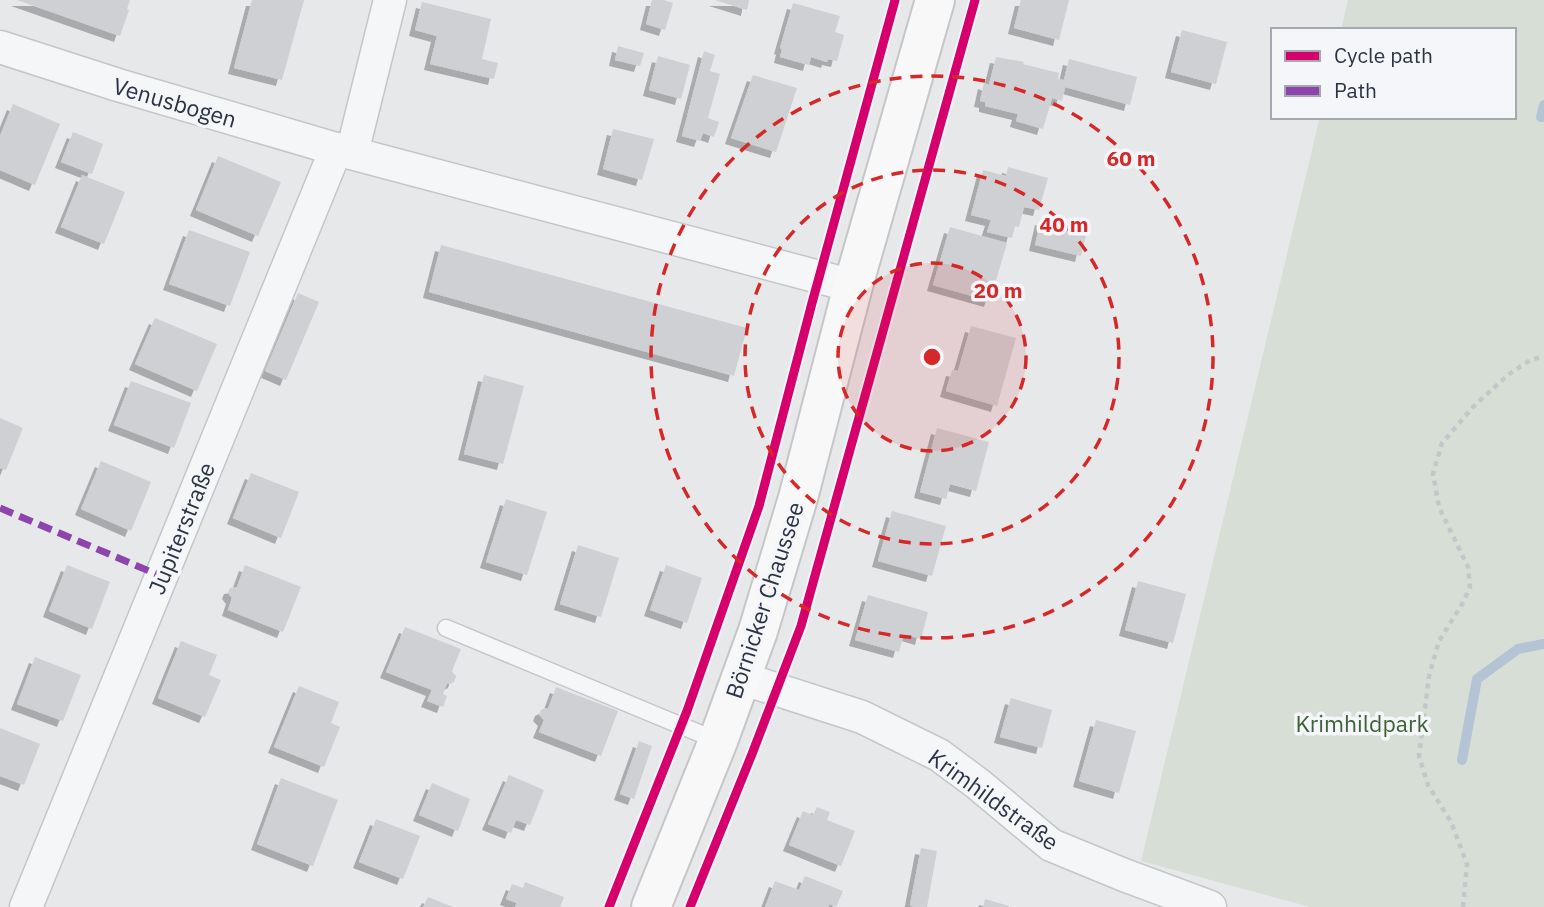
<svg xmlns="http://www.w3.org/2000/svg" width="1544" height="907" font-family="'IBM Plex Sans',sans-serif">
  <defs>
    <filter id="shadow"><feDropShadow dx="-6" dy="6" stdDeviation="0" flood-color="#0004"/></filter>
  </defs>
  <rect width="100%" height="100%" fill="#e6e8ea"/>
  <!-- green -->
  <polygon fill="#d6ded6" points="1348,0 1544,0 1544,907 1310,907 1141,861 1320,117 1514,117 1514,30 1341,30"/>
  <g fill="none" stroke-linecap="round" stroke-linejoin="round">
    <!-- stream -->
    <g stroke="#b4c4d5" stroke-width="10">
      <polyline points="1544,105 1541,117 1544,117"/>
      <polyline points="1462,760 1477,679 1518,649 1544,644"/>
    </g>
  </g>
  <!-- building -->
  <g fill="#ced0d3" filter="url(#shadow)">
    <polygon points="17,0 130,0 127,9 129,10 120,36"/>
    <polygon points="252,0 304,0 282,80 234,68"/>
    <polygon points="652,0 664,0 673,3 665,30 646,24"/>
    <polygon points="715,0 749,0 747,10"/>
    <polygon points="1021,0 1069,0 1059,40 1014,28"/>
    <polygon points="422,2 491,19 482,59 498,63 494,79 430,64 437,36 415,30"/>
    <polygon points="793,3 840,16 835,32 844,35 837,61 828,59 827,62 811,57 809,65 780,57 782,49 780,48"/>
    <polygon points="1182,30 1227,42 1216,84 1171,72"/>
    <polygon points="618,46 644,53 640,66 615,60"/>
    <polygon points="704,51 715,55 710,71 720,74 708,118 719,122 714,137 703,133 700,141 682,136"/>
    <polygon points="658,56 690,65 681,99 649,90"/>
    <polygon points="996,57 1024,62 1023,64 1059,73 1058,79 1064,80 1069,59 1137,77 1130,105 1065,87 1062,101 1052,98 1043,129 1016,121 1018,114 985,106 985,102 980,101 984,83 989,85"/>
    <polygon points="753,75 797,88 776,152 731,138"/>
    <polygon points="13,104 60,124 35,185 0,170 0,136"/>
    <polygon points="613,129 654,139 642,180 603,169"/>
    <polygon points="73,132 103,144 92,174 61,162"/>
    <polygon points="218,156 281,182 258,236 196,210"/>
    <polygon points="1008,167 1048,178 1039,210 1024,207 1019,227 1015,226 1012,238 987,232 991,220 971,215 983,170 1006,176"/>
    <polygon points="82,175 125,192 104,244 61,227"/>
    <polygon points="1069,218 1089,223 1081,256 1035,245 1041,219 1066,226"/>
    <polygon points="950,227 1007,243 990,301 933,285"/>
    <polygon points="189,230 250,252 230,306 169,284"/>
    <polygon points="441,245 747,328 734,376 429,292"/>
    <polygon points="298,293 319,302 286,380 265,371"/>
    <polygon points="155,318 217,344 197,391 135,364"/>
    <polygon points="971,326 1016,338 997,406 946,391 952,370 958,371"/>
    <polygon points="484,375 524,386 503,464 464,454"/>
    <polygon points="131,381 191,403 174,448 114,425"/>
    <polygon points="0,418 23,428 6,470 0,468"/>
    <polygon points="937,428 989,442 976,491 950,484 946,499 920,492"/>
    <polygon points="101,461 151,482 131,531 81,509"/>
    <polygon points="251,473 299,492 281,538 233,518"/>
    <polygon points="506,499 547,512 527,575 486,562"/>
    <polygon points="892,511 946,526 932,576 878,561"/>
    <polygon points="578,545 619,558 601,617 560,604"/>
    <polygon points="67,565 110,582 92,629 49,611"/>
    <polygon points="245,565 301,587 283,632 228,610 232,598 228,593 230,588 237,587"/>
    <polygon points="666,565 702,578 687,623 650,610"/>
    <polygon points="1138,581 1186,594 1173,643 1125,630"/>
    <polygon points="868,595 928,612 921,639 904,634 899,652 855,640"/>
    <polygon points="405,627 461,649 452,671 456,676 454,682 450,684 447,683 443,694 447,696 443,707 427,701 432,690 386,672"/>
    <polygon points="181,641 217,655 209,675 221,680 205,717 158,698"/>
    <polygon points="35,657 81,675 63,721 17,704"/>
    <polygon points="299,686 339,702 331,723 340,727 324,767 274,747"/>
    <polygon points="556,687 618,711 601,756 539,732 544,720 539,715 541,710 545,708 548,709"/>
    <polygon points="1011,698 1052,710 1042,748 1000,737"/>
    <polygon points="1096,720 1136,731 1119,793 1079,781"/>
    <polygon points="0,728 40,744 24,785 0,776"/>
    <polygon points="639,741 652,746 634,799 620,794"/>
    <polygon points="509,775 544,790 530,825 516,820 511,833 488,824"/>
    <polygon points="281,778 338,800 313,866 257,844"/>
    <polygon points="432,783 470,799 458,831 419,815"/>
    <polygon points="817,807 830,812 827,820 855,831 841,866 789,845 803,811 813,815"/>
    <polygon points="376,819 420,836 403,879 359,862"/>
    <polygon points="921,848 937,851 927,907 913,907 910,905"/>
    <polygon points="805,876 843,891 836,907 830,904 828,907 765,907 775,881 799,890"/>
    <polygon points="525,882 564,897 560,907 515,907 517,903 506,899 512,884 523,888"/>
    <polygon points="428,897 453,907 423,907"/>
    <polygon points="985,899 1009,906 1009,907 983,907"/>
  </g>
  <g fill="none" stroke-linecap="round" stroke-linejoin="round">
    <!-- lane casing -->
    <g stroke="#c4c6c8" stroke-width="19">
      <polyline id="lane" points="446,628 718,741"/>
    </g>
    <!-- street casing -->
    <g stroke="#c4c6c8" stroke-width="35">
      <g id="street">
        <polyline points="0,47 118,85 336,149 853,286"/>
        <polyline points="352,153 390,0"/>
        <polyline points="741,678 862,717 939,755 978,784 1051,845 1124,875 1210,907"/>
        <polyline points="26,907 336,149"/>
      </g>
    </g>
    <!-- secondary casing -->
    <g stroke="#c4c6c8" stroke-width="42">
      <polyline id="secondary" points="651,907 718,741 758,631 798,498 853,286 935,0"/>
    </g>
    <!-- path -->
    <polyline stroke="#c5c6ca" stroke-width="4.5" stroke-dasharray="5 5" stroke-linecap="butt" points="1463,907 1467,864 1451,822 1428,785 1419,756 1429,676 1439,641 1461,606 1470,588 1468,567 1439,507 1433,474 1442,443 1473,407 1509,374 1532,359 1544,357"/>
    <!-- lane -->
    <use href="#lane" stroke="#f5f6f7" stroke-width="16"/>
    <!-- street -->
    <use href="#street" stroke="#f5f6f7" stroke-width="32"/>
    <!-- secondary -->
    <use href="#secondary" stroke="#f8f8f8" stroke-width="38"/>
    <!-- quiet -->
    <polyline stroke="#8e44ad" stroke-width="7" stroke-dasharray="14 7" stroke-linecap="butt" points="0,508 161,576"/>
    <!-- cycleway casing -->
    <g stroke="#f4f6f9" stroke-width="13">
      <g id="cycleway">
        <polyline points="609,907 687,711 759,506 812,303 895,0"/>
        <polyline points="690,907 752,754 801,626 975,0"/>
      </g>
    </g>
    <!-- cycleway -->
    <use href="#cycleway" stroke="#d6006c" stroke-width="9"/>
  </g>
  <!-- distance rings -->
  <circle cx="932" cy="357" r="94" fill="#d62828" fill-opacity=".12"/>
  <g fill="none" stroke="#d62828" stroke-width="3.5" stroke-dasharray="12 9">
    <circle cx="932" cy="357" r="94"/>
    <circle cx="932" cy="357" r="187"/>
    <circle cx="932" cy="357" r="281"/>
  </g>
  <g text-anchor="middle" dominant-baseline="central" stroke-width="7" stroke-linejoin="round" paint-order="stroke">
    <!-- street labels -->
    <g font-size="23" fill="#2b3445" stroke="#f4f6f9">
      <text transform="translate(175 102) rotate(16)">Venusbogen</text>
      <text transform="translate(181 528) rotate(-68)">Jupiterstraße</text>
      <text transform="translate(764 600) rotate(-72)">Börnicker Chaussee</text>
      <text transform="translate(994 799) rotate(36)">Krimhildstraße</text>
    </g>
    <!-- park labels -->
    <g font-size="23" fill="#3f6138" stroke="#f4f6f9">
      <text x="1362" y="723">Krimhildpark</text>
    </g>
  </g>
  <circle cx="932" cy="357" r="10" fill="#d62828" stroke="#f4f6f9" stroke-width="3.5"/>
  <g font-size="21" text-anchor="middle" font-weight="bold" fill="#d62828" stroke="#f4f6f9" stroke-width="7" stroke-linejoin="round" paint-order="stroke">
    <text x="1131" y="166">60 m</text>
    <text x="1064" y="232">40 m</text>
    <text x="998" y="298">20 m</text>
  </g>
  <!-- legend -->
  <rect x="1271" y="28" width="245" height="91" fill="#f4f6f9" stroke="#a4a8b1" stroke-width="2"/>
  <rect x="1285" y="51" width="35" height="10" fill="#d6006c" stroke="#a4a8b1" stroke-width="2"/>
  <text x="1334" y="63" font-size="21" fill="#2b3445">Cycle path</text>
  <rect x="1285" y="86" width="35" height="10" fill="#8e44ad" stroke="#a4a8b1" stroke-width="2"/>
  <text x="1334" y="98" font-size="21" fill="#2b3445">Path</text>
</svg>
